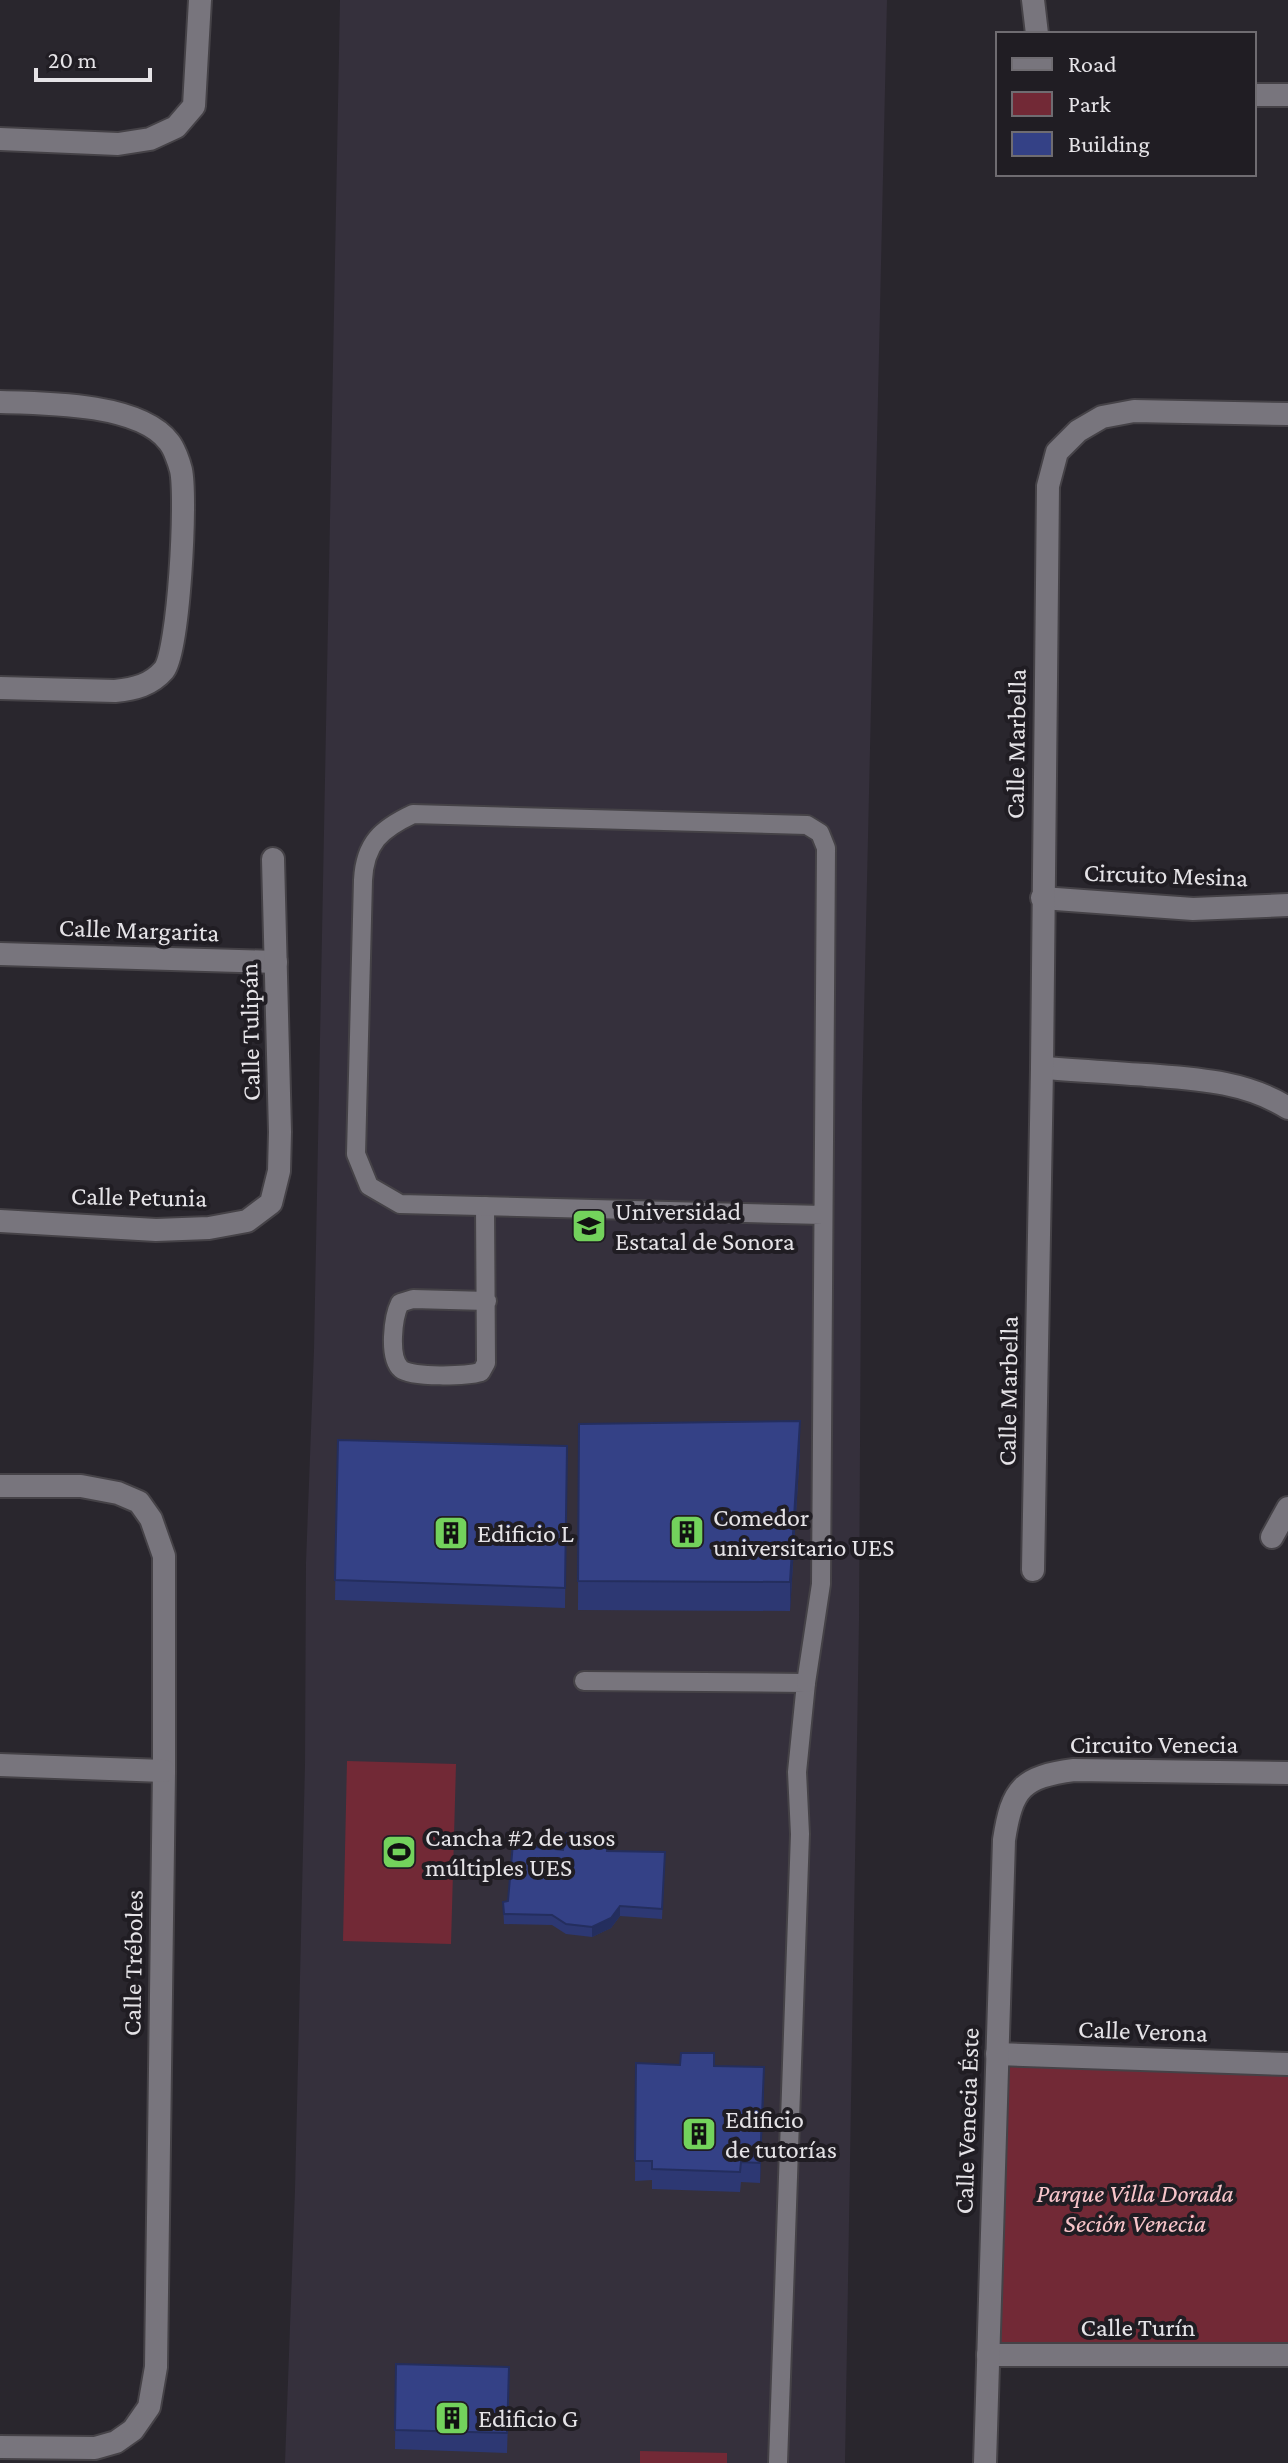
<svg xmlns="http://www.w3.org/2000/svg" width="1288" height="2463" font-family="'Crimson Pro',serif">
  <rect width="100%" height="100%" fill="#29262d"/>
  <!-- built -->
  <polygon fill="#35303c" points="340,0 887,0 862,1102 859,1621 845,2463 285,2463 295,2190 305,1764 306,1563 314,1350"/>
  <!-- green -->
  <g fill="#722936">
    <polygon points="347,1761 456,1764 451,1944 343,1941"/>
    <polygon points="992,2061 1288,2064 1288,2352 985,2353"/>
    <polygon points="640,2451 727,2453 727,2463 640,2463"/>
  </g>
  <g fill="none" stroke-linecap="round" stroke-linejoin="round">
    <!-- service casing -->
    <g stroke="#454247" stroke-width="22">
      <g id="service">
        <path d="M485,1206L486,1363L481,1372C467,1376 412,1378 401,1369C388,1357 393,1317 400,1303L413,1299L487,1301"/>
        <polyline points="584,1681 806,1683 797,1772 800,1834 778,2463"/>
        <path d="M806,1683L821,1584L826,848L820,833L807,825L413,814C381,829 365,843 363,880L356,1154L369,1186L400,1204L823,1215"/>
      </g>
    </g>
    <!-- minor casing -->
    <g stroke="#454247" stroke-width="26">
      <g id="minor">
        <polyline points="1033,0 1037,34"/>
        <polyline points="1254,95 1288,95"/>
        <polyline points="0,139 118,144 150,139 176,127 194,106 200,0"/>
        <path d="M0,402C44,403 140,403 169,442C174,448 179,462 181,470C187,498 179,650 164,670C151,685 135,689 115,691L0,688"/>
        <polyline points="1042,898 1193,909 1288,905"/>
        <polyline points="0,954 276,962"/>
        <path d="M1042,1068C1077,1070 1112,1073 1146,1075C1196,1079 1245,1081 1288,1108"/>
        <polyline points="0,1221 156,1230 209,1228 247,1221 271,1203 279,1171 280,1132 273,859"/>
        <polyline points="0,1486 81,1486 118,1493 139,1502 151,1519 164,1556 164,1771 156,2367 149,2407 133,2430 116,2442 95,2448 0,2447"/>
        <polyline points="1272,1537 1288,1508"/>
        <polyline points="1033,1570 1042,1068 1048,486 1057,452 1078,431 1102,417 1134,411 1288,414"/>
        <polyline points="0,1765 164,1771"/>
        <polyline points="997,2054 1288,2064"/>
        <polyline points="988,2355 1288,2355"/>
        <path d="M985,2463L1004,1840C1012,1788 1022,1777 1074,1770L1288,1773"/>
      </g>
    </g>
    <!-- service -->
    <use href="#service" stroke="#78757d" stroke-width="18"/>
    <!-- minor -->
    <use href="#minor" stroke="#78757d" stroke-width="22"/>
  </g>
  <!-- wall -->
  <g fill="#2d3873">
    <polygon points="579,1424 800,1450 790,1611 578,1610"/>
    <polygon points="338,1440 567,1446 565,1608 335,1600"/>
    <polygon points="527,1846 563,1850 665,1852 662,1919 620,1916 611,1928 592,1937 566,1934 552,1925 504,1924 503,1902 508,1901"/>
    <polygon points="636,2063 714,2066 764,2087 760,2183 741,2182 740,2192 652,2189 652,2180 635,2181"/>
    <polygon points="396,2364 509,2387 507,2453 395,2449"/>
  </g>
  <!-- shaded-wall -->
  <g fill="#242e5e">
    <polygon points="800,1421 800,1450 790,1611 790,1582"/>
    <polygon points="620,1906 620,1916 611,1928 592,1937 592,1927"/>
    <polygon points="764,2067 764,2087 760,2183 760,2163"/>
  </g>
  <!-- building -->
  <g fill="#344186" stroke="#242e5e" stroke-width="2">
    <polygon points="800,1421 790,1582 578,1581 579,1424"/>
    <polygon points="338,1440 567,1446 565,1588 335,1580"/>
    <polygon points="520,1829 527,1831 527,1846 563,1850 566,1833 608,1836 607,1851 665,1852 662,1909 620,1906 611,1918 592,1927 566,1924 552,1915 504,1914 503,1902 508,1901 513,1843 519,1844"/>
    <polygon points="681,2053 714,2053 714,2066 764,2067 760,2163 741,2162 740,2172 652,2169 652,2161 635,2161 636,2063 680,2065"/>
    <polygon points="396,2364 509,2367 507,2433 395,2430"/>
  </g>
  <!-- icons -->
  <defs>
    <g id="university-square" transform="scale(1.8)"><rect x="-9" y="-9" width="18" height="18" rx="4" fill="#73d25c" stroke="#201d23"/><path d="M0-5L7-2L0 1L-7-2ZM-4 1L0 2.5L4 1V4Q0 6-4 4Z" fill="#111"/></g>
    <g id="building-square" transform="scale(1.8)"><rect x="-9" y="-9" width="18" height="18" rx="4" fill="#73d25c" stroke="#201d23"/><path d="M-4-6H4V6H1V3H-1V6H-4ZM-2.5-4.3h1.7v1.8h-1.7ZM.8-4.3h1.7v1.8H.8ZM-2.5-1h1.7V.8h-1.7ZM.8-1h1.7V.8H.8Z" fill="#111"/></g>
    <g id="stadium-square" transform="scale(1.8)"><rect x="-9" y="-9" width="18" height="18" rx="4" fill="#73d25c" stroke="#201d23"/><path d="M0-5a6.5 5 0 1 0 0 10a6.5 5 0 1 0 0-10ZM-3.5-1.8h7v3.6h-7Z" fill="#111"/></g>
  </defs>
  <g fill-rule="evenodd">
    <use href="#university-square" x="589" y="1226"/>
    <use href="#building-square" x="687" y="1532"/>
    <use href="#building-square" x="451" y="1533"/>
    <use href="#stadium-square" x="399" y="1852"/>
    <use href="#building-square" x="699" y="2134"/>
    <use href="#building-square" x="452" y="2418"/>
  </g>
  <g text-anchor="middle" dominant-baseline="central" stroke-width="8" stroke-linejoin="round" paint-order="stroke">
    <!-- street labels -->
    <g font-size="26" fill="#e5e3e7" stroke="#201d23">
      <text transform="translate(1016 744) rotate(-89)">Calle Marbella</text>
      <text transform="translate(1166 875) rotate(2)">Circuito Mesina</text>
      <text transform="translate(139 930) rotate(2)">Calle Margarita</text>
      <text transform="translate(250 1032) rotate(-91)">Calle Tulipán</text>
      <text transform="translate(139 1197) rotate(1)">Calle Petunia</text>
      <text transform="translate(1008 1391) rotate(-89)">Calle Marbella</text>
      <text x="1154" y="1744">Circuito Venecia</text>
      <text transform="translate(133 1963) rotate(-89)">Calle Tréboles</text>
      <text transform="translate(1143 2031) rotate(2)">Calle Verona</text>
      <text transform="translate(967 2121) rotate(-88)">Calle Venecia Éste</text>
      <text x="1138" y="2327">Calle Turín</text>
    </g>
    <!-- poi labels -->
    <g font-size="26" fill="#e5e3e7" stroke="#201d23" text-anchor="start">
      <text x="615" y="1211">Universidad<tspan x="615" dy="30">Estatal de Sonora</tspan></text>
      <text x="713" y="1517">Comedor<tspan x="713" dy="30">universitario UES</tspan></text>
      <text x="477" y="1533">Edificio L</text>
      <text x="425" y="1837">Cancha #2 de usos<tspan x="425" dy="30">múltiples UES</tspan></text>
      <text x="725" y="2119">Edificio<tspan x="725" dy="30">de tutorías</tspan></text>
      <text x="478" y="2418">Edificio G</text>
    </g>
    <!-- park labels -->
    <g font-size="26" font-style="italic" fill="#f8c5ca" stroke="#201d23">
      <text x="1135" y="2193">Parque Villa Dorada<tspan x="1135" dy="30">Seción Venecia</tspan></text>
    </g>
  </g>
  <!-- legend -->
  <rect x="996" y="32" width="260" height="144" fill="#201d23" stroke="#6f6c71" stroke-width="2"/>
  <rect x="1012" y="58" width="40" height="12" fill="#78757d" stroke="#6f6c71" stroke-width="2"/>
  <text x="1068" y="72" font-size="24" fill="#e5e3e7">Road</text>
  <rect x="1012" y="92" width="40" height="24" fill="#722936" stroke="#6f6c71" stroke-width="2"/>
  <text x="1068" y="112" font-size="24" fill="#e5e3e7">Park</text>
  <rect x="1012" y="132" width="40" height="24" fill="#344186" stroke="#6f6c71" stroke-width="2"/>
  <text x="1068" y="152" font-size="24" fill="#e5e3e7">Building</text>
  <!-- scale -->
  <path d="M36 68v12h114v-12" fill="none" stroke="#e5e3e7" stroke-width="4"/>
  <text x="48" y="68" font-size="24" fill="#e5e3e7" stroke="#201d23" stroke-width="6" paint-order="stroke">20 m</text>
</svg>
